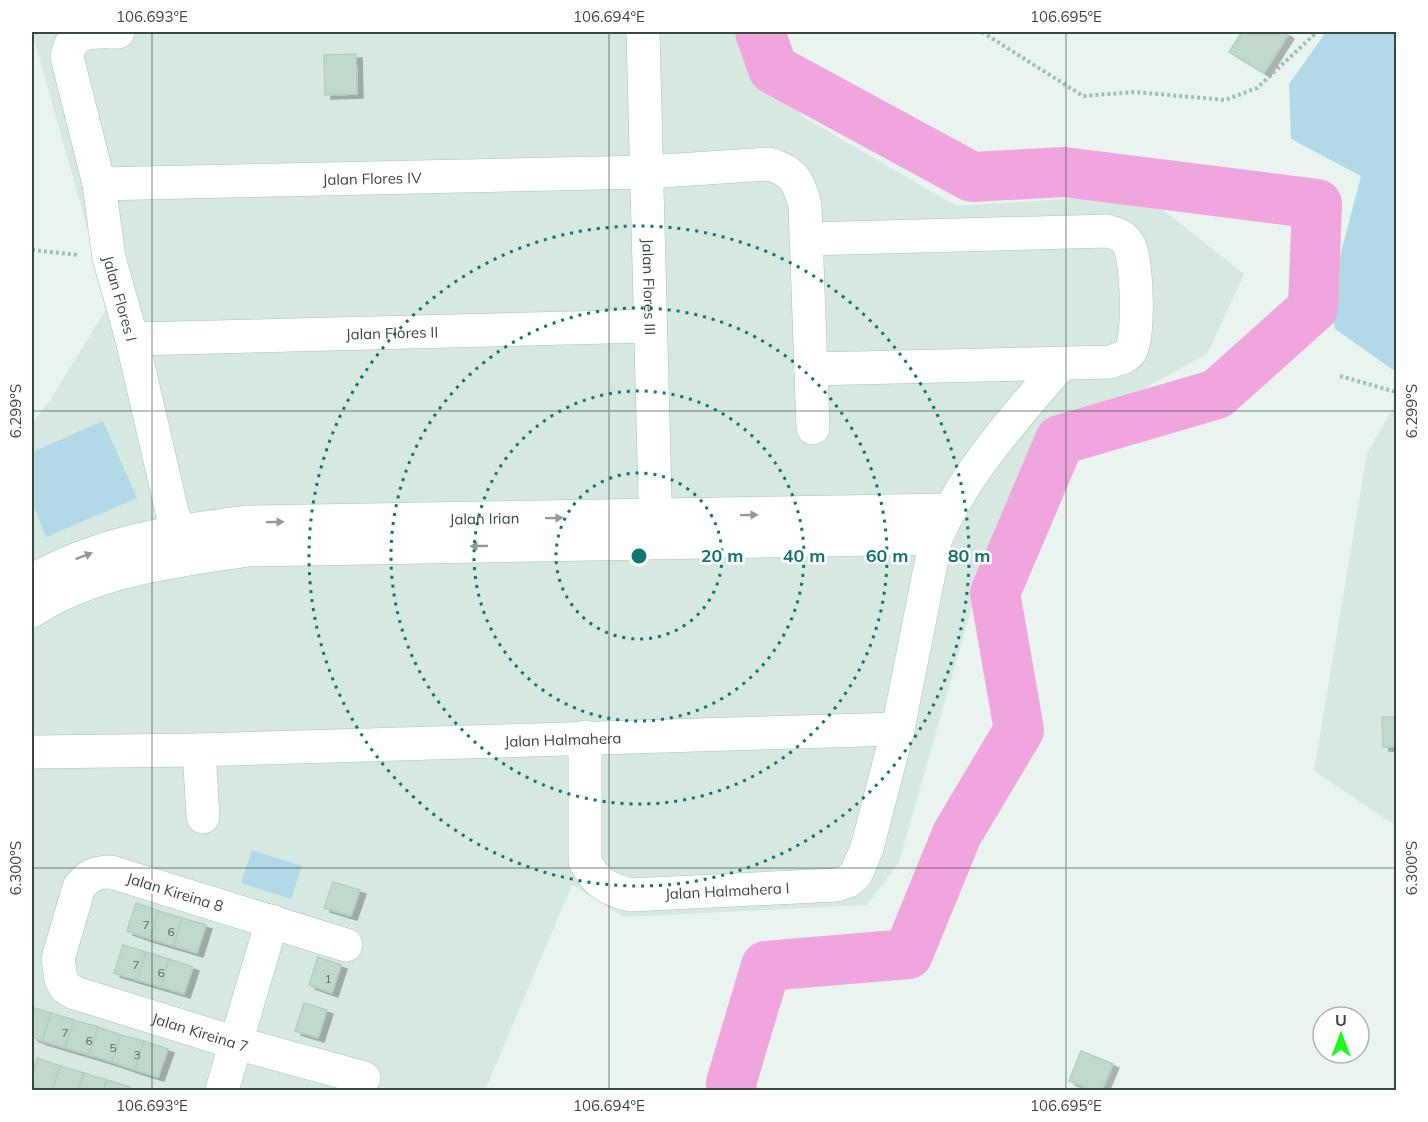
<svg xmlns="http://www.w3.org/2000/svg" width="1428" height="1122" font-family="Mulish,sans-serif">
  <defs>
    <filter id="shadow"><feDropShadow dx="6" dy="4" stdDeviation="0" flood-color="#0004"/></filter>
  </defs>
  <rect width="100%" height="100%" fill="#e9f4ef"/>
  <!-- residential -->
  <g fill="#d7e8e0">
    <polygon points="32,32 737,32 802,116 956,206 1143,194 1244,274 1207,354 1059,435 989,547 899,862 867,905 624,917 572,885 485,1090 32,1090 32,424 50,400 109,305"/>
    <polygon points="1396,404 1396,826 1314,771 1367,453"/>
  </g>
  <!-- green -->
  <g fill="#b2d9e8">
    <polygon points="1326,32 1396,32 1396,372 1335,329 1330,295 1361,176 1291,139 1289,84"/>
    <polygon points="103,421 137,498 46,537 32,502 32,452"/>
    <polygon points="252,850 302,866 291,899 241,883"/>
  </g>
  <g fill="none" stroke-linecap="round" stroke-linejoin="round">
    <!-- river -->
    <polyline stroke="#f1a5de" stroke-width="50" points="732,1090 731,1083 766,966 908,954 957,834 1019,730 995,593 1060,440 1217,394 1313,308 1317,204 1064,172 972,177 773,69 760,32"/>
  </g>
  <!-- building -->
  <g fill="#c1d9cc" stroke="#b1d1bf" stroke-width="1.5" filter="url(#shadow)">
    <polygon points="1242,32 1284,32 1288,35 1264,73 1229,52"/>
    <polygon points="356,54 357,94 325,95 324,55"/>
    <polygon points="1382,717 1396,717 1396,747 1383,747"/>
    <polygon points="333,882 360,890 351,916 324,908"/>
    <polygon points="136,903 159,911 150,939 127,931"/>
    <polygon points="159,911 182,918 174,946 150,939"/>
    <polygon points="182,918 206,925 197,953 174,946"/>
    <polygon points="123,945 146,952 137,980 114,973"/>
    <polygon points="146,952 169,959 161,987 137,980"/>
    <polygon points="318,957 341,965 332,993 309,985"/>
    <polygon points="169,959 193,967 184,994 161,987"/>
    <polygon points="304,1003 327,1010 318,1038 295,1031"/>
    <polygon points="32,1007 51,1013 42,1041 32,1037"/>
    <polygon points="51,1013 74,1020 65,1048 42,1041"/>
    <polygon points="74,1020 98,1027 89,1055 65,1048"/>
    <polygon points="98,1027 121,1035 112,1062 89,1055"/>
    <polygon points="121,1035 144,1041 135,1070 112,1062"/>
    <polygon points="144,1041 168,1049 158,1077 135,1070"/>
    <polygon points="1081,1051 1113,1064 1102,1090 1092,1090 1069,1081"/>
    <polygon points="37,1058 60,1066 52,1090 32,1087 32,1076"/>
    <polygon points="60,1066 84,1073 78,1090 52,1090"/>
    <polygon points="84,1073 107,1080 104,1090 78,1090"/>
    <polygon points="107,1080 130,1087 129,1090 104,1090"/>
  </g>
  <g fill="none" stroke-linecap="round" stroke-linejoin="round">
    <!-- minor casing -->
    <g stroke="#abc0b5" stroke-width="34">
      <g id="minor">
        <path id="s1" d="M118,32C95,32 71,28 67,57L99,184L109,258L132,339L172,512L185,550"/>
        <path id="s2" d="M643,32L656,538"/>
        <path id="s3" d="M99,184L647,172L769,164C795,172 798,181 805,205L813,428"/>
        <path d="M807,239L1107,231C1117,234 1123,235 1129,245C1137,260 1140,339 1130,352C1125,358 1118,359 1110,362L811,369"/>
        <path id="s4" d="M132,339L651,326"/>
        <path id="s5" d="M32,581C98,542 174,531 249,522L948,510"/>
        <path d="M32,611C94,570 175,561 248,550L936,538"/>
        <path id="s6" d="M585,737V861C595,882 608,890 631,895L836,885L848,881L856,874L867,848L898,729L936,538C965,472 1015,418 1061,364"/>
        <polyline points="199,750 203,817"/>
        <path id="s7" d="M32,752L199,750L898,729"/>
        <path id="s8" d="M346,945L111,872C96,872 89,875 79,887L58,959L61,979L65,987L75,993L236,1043L364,1078"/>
        <polyline points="222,1090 272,921"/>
      </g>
    </g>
    <!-- path -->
    <g stroke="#9cc2ae" stroke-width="4" stroke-dasharray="3 3" stroke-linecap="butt">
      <polyline points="982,32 1083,96 1135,92 1225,100 1257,88 1317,32"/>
      <polyline points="32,250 79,255"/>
      <polyline points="1340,376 1396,392"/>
    </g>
    <!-- minor -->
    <use href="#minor" stroke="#fff" stroke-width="33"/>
  </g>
  <!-- one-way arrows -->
  <defs><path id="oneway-solid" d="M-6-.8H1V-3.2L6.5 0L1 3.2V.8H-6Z" transform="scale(1.5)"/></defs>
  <g fill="#919a95">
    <use href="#oneway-solid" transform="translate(749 515) rotate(-1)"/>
    <use href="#oneway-solid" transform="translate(554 518) rotate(-1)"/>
    <use href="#oneway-solid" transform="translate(275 522) rotate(-1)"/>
    <use href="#oneway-solid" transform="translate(479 546) rotate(179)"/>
    <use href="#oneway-solid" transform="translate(84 556) rotate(-21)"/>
  </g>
  <!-- ticks -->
  <path fill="none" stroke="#37483f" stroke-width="1.5" stroke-opacity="0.45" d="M152,32V1090M609,32V1090M1066,32V1090M32,411H1396M32,868H1396"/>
  <!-- distance rings -->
  <g fill="none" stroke="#0f766e" stroke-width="3" stroke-dasharray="3 6">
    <circle cx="639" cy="556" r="83"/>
    <circle cx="639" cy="556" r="165"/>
    <circle cx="639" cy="556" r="248"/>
    <circle cx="639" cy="556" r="330"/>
  </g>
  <g text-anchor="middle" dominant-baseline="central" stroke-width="5" stroke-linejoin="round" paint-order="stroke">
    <!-- number labels -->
    <g font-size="12" fill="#5a6c62">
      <text x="146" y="924">7</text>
      <text x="171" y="931">6</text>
      <text x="136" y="964">7</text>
      <text x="161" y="972">6</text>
      <text x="328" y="978">1</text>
      <text x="65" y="1032">7</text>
      <text x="89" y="1040">6</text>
      <text x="113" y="1047">5</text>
      <text x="137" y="1054">3</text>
    </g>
    <!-- street labels -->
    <g font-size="15" fill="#37483f" stroke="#fff">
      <text stroke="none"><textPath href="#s3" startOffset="273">Jalan Flores IV</textPath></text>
      <text stroke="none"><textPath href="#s2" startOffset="255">Jalan Flores III</textPath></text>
      <text stroke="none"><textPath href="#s1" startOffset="312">Jalan Flores I</textPath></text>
      <text stroke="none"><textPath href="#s4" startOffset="260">Jalan Flores II</textPath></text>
      <text stroke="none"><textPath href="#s5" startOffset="462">Jalan Irian</textPath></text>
      <text stroke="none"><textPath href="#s7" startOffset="531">Jalan Halmahera</textPath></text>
      <text stroke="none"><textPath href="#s6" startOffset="280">Jalan Halmahera I</textPath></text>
      <text transform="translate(175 892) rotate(17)">Jalan Kireina 8</text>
      <text stroke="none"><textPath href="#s8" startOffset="530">Jalan Kireina 7</textPath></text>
    </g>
  </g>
  <circle cx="639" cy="556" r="9" fill="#0f766e" stroke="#fff" stroke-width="3"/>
  <g font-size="18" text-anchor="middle" font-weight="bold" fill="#0f766e" stroke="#fff" stroke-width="5" stroke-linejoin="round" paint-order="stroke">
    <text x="722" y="562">20 m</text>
    <text x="804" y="562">40 m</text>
    <text x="887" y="562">60 m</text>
    <text x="969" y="562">80 m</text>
  </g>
  <!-- border -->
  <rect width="1428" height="1122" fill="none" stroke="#ffffff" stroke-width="66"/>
  <!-- north arrow -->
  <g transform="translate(1341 1035)"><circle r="28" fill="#ffffff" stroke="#afb6b2" stroke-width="1.5"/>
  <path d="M0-4.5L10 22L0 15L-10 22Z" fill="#1dfa1a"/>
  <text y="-9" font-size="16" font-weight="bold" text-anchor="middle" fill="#37483f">U</text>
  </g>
  <rect x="33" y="33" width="1362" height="1056" fill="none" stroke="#37483f" stroke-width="2"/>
  <g font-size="15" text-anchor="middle" fill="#37483f">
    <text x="152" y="22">106.693°E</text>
    <text x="609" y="22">106.694°E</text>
    <text x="1066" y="22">106.695°E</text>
    <text transform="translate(16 411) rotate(-90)" y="5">6.299°S</text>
    <text transform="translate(1412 411) rotate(-90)" y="5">6.299°S</text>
    <text transform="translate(16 868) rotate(-90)" y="5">6.300°S</text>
    <text transform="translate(1412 868) rotate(-90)" y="5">6.300°S</text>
    <text x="152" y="1111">106.693°E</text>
    <text x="609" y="1111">106.694°E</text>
    <text x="1066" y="1111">106.695°E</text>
  </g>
</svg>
